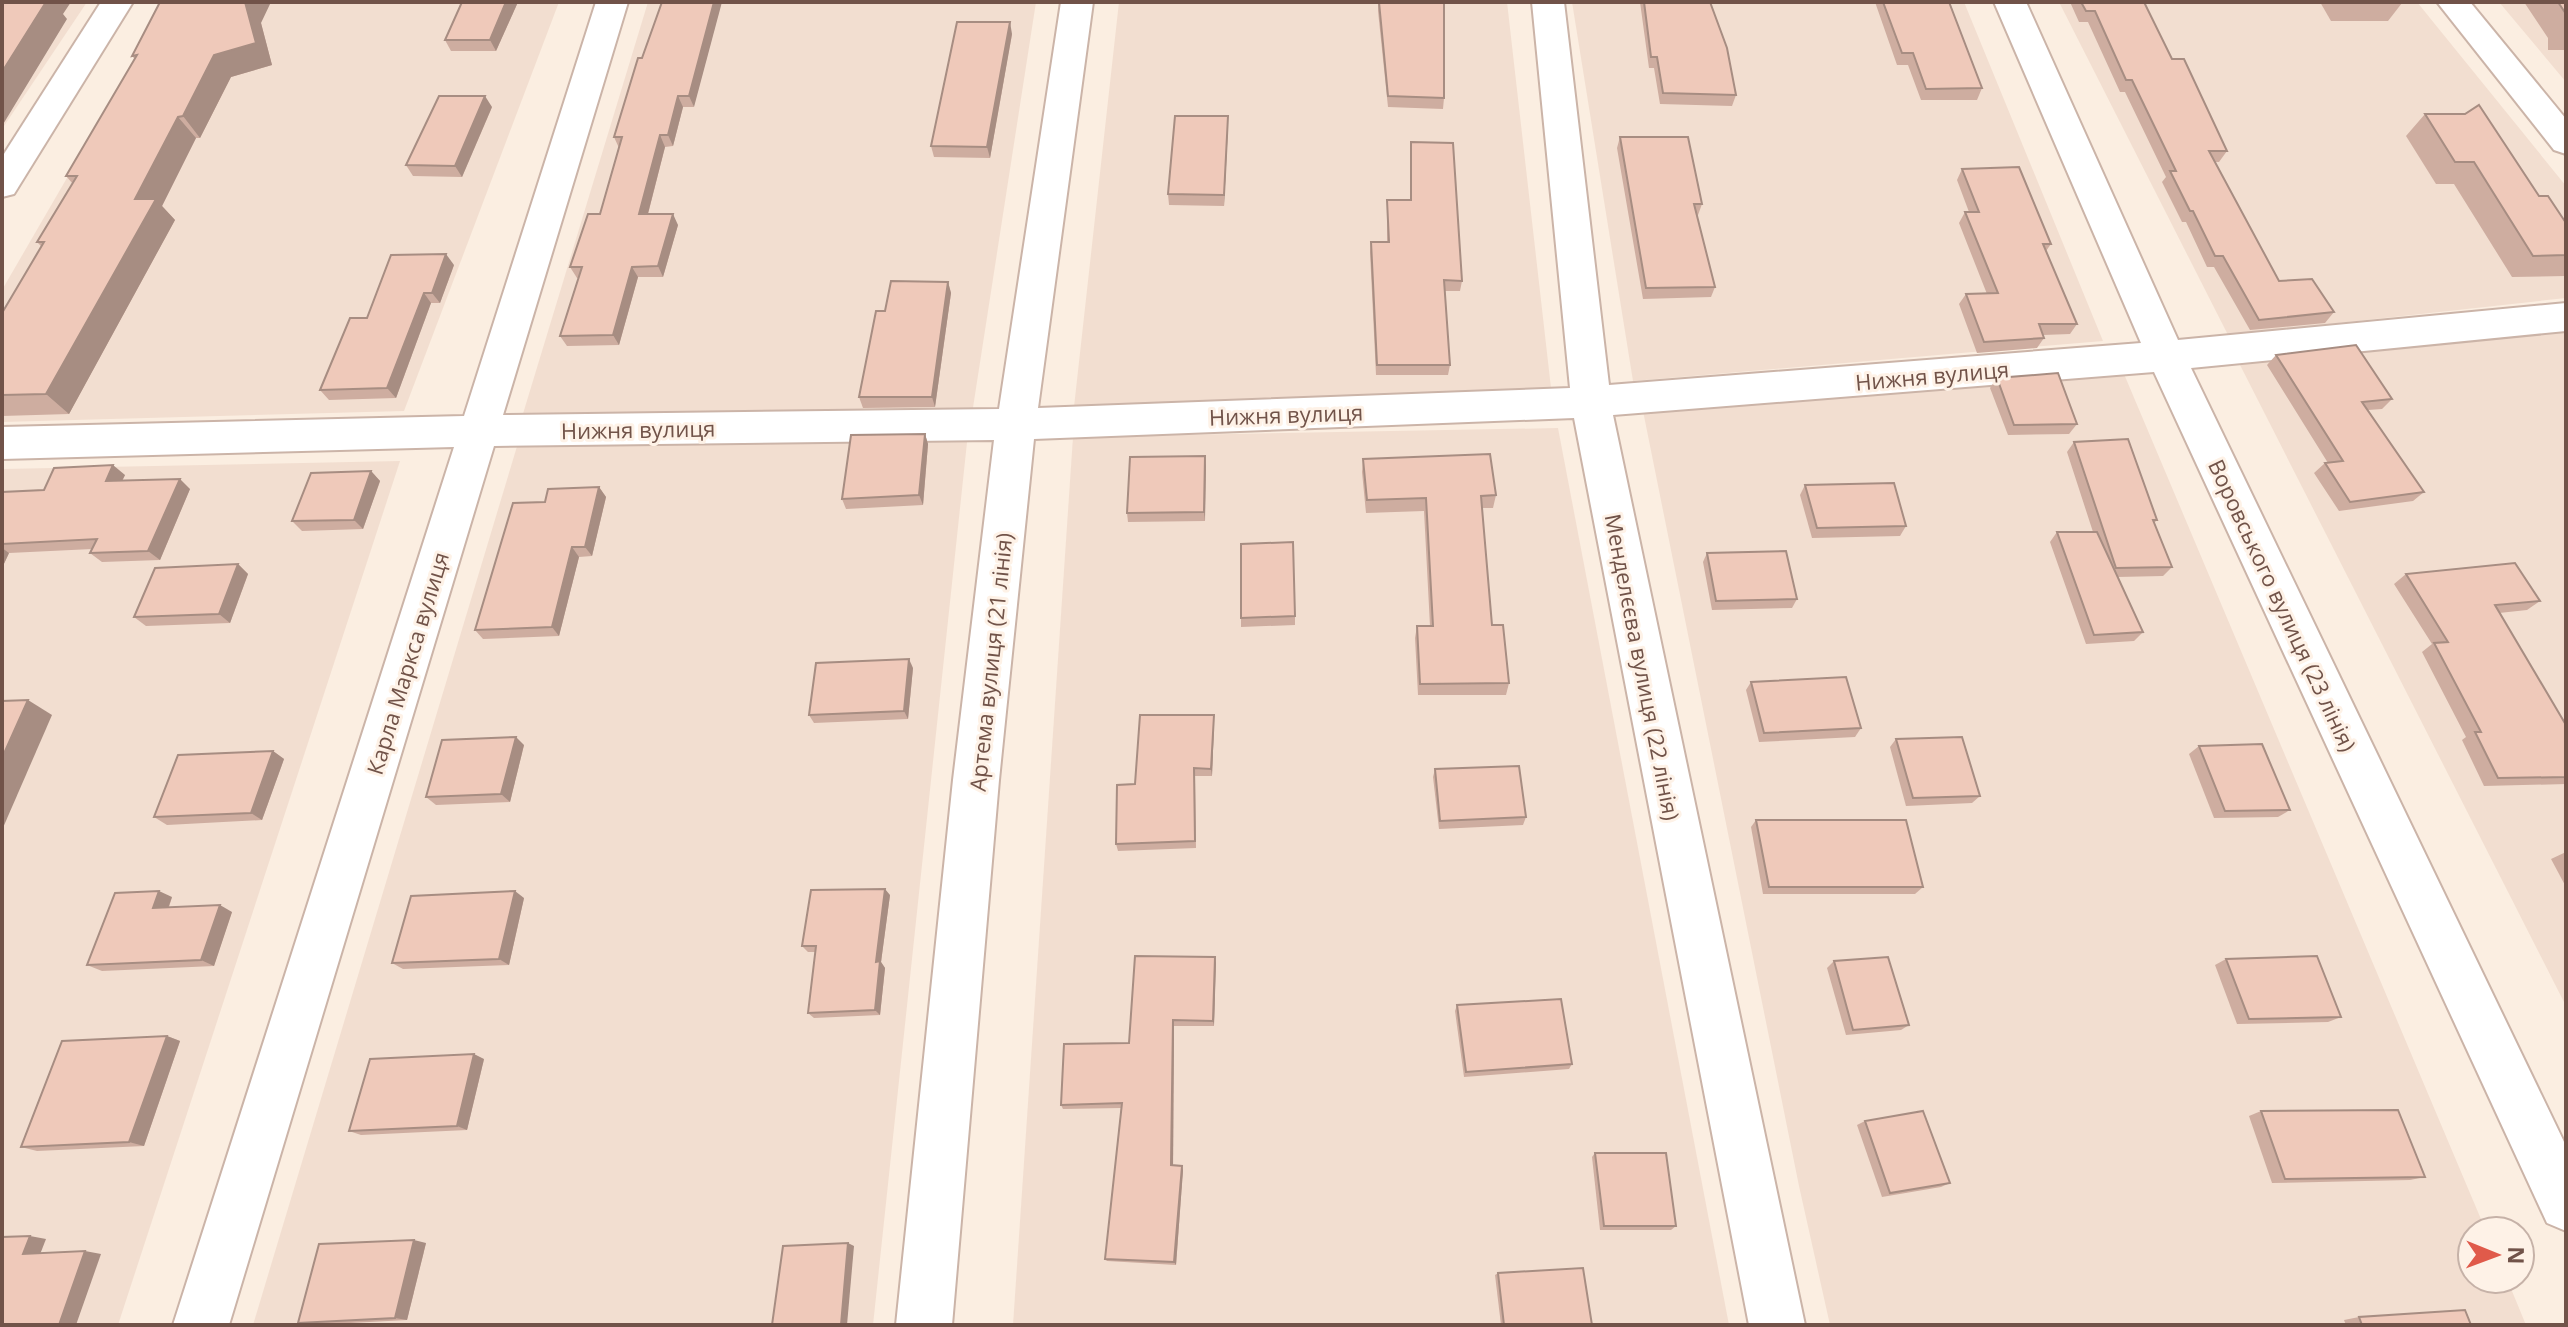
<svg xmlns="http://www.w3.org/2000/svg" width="2568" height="1327" font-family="'Open Sans',sans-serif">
  <rect width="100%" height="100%" fill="#fbeee1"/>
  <!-- residential -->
  <g fill="#f2ded0">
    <polygon points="2,2 87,2 2,129"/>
    <polygon points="169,2 559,2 404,411 2,422 2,290"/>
    <polygon points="648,2 1036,2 972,414 522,417"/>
    <polygon points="1119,2 1507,2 1551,388 1074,407"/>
    <polygon points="1572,2 1964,2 2103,341 1633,381"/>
    <polygon points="2059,2 2417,2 2566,186 2566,298 2228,335"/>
    <polygon points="2499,2 2566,2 2566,82"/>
    <polygon points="2566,332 2566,1006 2239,363"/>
    <polygon points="2124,374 2486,1231 2472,1231 2472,1279 2507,1279 2526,1325 1830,1325 1799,1186 1643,411"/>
    <polygon points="1558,428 1729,1325 1013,1325 1073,437"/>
    <polygon points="968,433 873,1325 253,1325 518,443"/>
    <polygon points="400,461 118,1325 2,1325 2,469"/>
  </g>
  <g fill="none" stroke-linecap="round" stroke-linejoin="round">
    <!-- street casing -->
    <g stroke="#cbb4a8" stroke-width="4">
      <g id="street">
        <polygon points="101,2 133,2 14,194 2,197 2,157"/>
        <polygon points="596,2 628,2 503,415 999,409 1061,2 1093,2 1038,408 1570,388 1532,2 1564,2 1609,385 2141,343 1994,2 2026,2 2178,340 2566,303 2566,331 2191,368 2566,1146 2566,1231 2547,1223 2154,372 1613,415 1805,1325 1749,1325 1574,418 1034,439 999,780 952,1325 896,1325 953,780 994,440 494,446 229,1325 173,1325 454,447 2,459 2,427 464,416"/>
        <polygon points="2437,2 2470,2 2566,119 2566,154 2554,150"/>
      </g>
    </g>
    <!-- street -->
    <use href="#street" fill="#fff" fill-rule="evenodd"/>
  </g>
  <!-- wall -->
  <g fill="#ceada0">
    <polygon points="462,2 518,2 496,51 451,51 445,40"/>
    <polygon points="662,2 694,107 683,107 673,146 665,147 648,214 678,225 663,277 638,277 619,345 567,346 560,336 578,278 577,278 570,267 600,214 619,148 614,137"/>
    <polygon points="1378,2 1444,98 1443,109 1388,107 1378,11"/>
    <polygon points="1640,2 1710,2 1736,95 1732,106 1660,104 1654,68 1649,68"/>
    <polygon points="1875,2 1949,2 1982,88 1977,100 1921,100 1908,65 1897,65"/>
    <polygon points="2070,2 2144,2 2172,59 2227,151 2219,162 2214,162 2279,281 2334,312 2325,323 2250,330 2214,267 2207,267 2186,222 2182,222 2162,182 2166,177 2125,92 2120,92 2088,22 2079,22"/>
    <polygon points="2320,2 2401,2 2402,3 2388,21 2331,21"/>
    <polygon points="2524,2 2566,2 2566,50 2548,50 2548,38"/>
    <polygon points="261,23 272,65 231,77 200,138 196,138 162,206 175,220 69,414 2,416 2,313 42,247 37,242 73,184 66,176 135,59 132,56"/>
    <polygon points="1012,34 990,158 934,157 931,146"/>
    <polygon points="492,107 462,177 413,176 406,165"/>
    <polygon points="2425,114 2539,196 2566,223 2565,276 2512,277 2454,184 2436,184 2406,136"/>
    <polygon points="1228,116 1224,206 1169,205 1168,194"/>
    <polygon points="1620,137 1702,204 1698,215 1697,215 1715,287 1711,297 1643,299 1617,148"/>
    <polygon points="1411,142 1462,281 1460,291 1445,291 1450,365 1448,375 1376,375 1370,252 1371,242 1387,242 1387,200 1410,200"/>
    <polygon points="1962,169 2051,244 2046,251 2077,324 2070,334 2043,335 2044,338 2037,348 1977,353 1959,304 1966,294 1987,294 1959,223 1965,212 1969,212 1957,180"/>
    <polygon points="454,265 440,303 431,303 396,398 329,400 320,390 367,318"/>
    <polygon points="948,282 951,293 935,407 863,408 859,397 885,311"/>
    <polygon points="2276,355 2392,399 2382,409 2368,410 2424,492 2413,501 2339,511 2314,473 2325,463 2328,463 2267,365"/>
    <polygon points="1997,378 2077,424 2069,434 2008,435 1990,388"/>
    <polygon points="925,434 928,444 923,505 846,509 842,499"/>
    <polygon points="2074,442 2157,520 2154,523 2172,567 2163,576 2117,577 2143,632 2134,641 2086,644 2050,542 2057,532 2093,532 2067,452"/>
    <polygon points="1205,456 1205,521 1128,522 1127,513"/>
    <polygon points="1363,459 1496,495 1493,508 1482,508 1492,625 1509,683 1506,695 1418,695 1415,638 1417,626 1430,626 1424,511 1366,513 1362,472"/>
    <polygon points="371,471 380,481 363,529 302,531 292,521"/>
    <polygon points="125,475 122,481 190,489 160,560 102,562 90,553 92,549 9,553 2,568 2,492 44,490"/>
    <polygon points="1805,485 1906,526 1900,536 1812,538 1800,495"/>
    <polygon points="599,487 606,497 592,556 579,557 559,636 483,639 475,630 545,502"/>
    <polygon points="1241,544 1295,616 1295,625 1241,627"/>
    <polygon points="1707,553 1797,599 1792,608 1712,610 1703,562"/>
    <polygon points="238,564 248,574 230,623 146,626 134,617"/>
    <polygon points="2406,574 2540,601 2527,610 2499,613 2566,725 2566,784 2484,786 2462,740 2466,737 2422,652 2432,644 2394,584"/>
    <polygon points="913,668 908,719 814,723 809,715"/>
    <polygon points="1751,682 1861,728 1855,737 1759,742 1746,690"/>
    <polygon points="1214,724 1212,776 1195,776 1196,848 1118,851 1116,844 1135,784"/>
    <polygon points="1896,739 1980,796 1972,803 1906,806 1890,747"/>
    <polygon points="524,745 510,802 436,805 426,797"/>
    <polygon points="2199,746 2290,810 2278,817 2214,818 2189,754"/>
    <polygon points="273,751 284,759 262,820 167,825 154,817"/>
    <polygon points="1435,769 1526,817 1523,825 1439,829 1433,777"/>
    <polygon points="1756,820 1923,887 1915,894 1763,894 1751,827"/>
    <polygon points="2566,852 2566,887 2551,859"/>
    <polygon points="890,895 881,962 885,968 880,1015 814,1018 808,1013 815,952 808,952 802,946"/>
    <polygon points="172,897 169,907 232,912 214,966 102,971 87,965"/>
    <polygon points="524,898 509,965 403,969 392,963"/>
    <polygon points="1215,957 1214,1026 1174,1026 1173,1165 1183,1170 1176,1265 1107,1261 1105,1259 1121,1108 1063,1109 1061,1105 1129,1043"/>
    <polygon points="2226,959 2341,1017 2328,1022 2237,1024 2215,965"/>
    <polygon points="1834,961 1909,1025 1901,1030 1846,1035 1827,968"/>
    <polygon points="1457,1005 1572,1064 1569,1069 1464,1077 1455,1011"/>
    <polygon points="167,1036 180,1041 144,1146 37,1151 21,1147"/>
    <polygon points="484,1059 467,1130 361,1135 349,1131"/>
    <polygon points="2261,1111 2425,1177 2410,1180 2272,1183 2249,1116"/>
    <polygon points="1865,1121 1950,1183 1941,1187 1882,1197 1857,1125"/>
    <polygon points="1595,1153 1676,1226 1671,1230 1600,1230 1592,1157"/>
    <polygon points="426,1243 407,1320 313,1325 298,1323"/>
    <polygon points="1498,1273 1592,1325 1501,1325 1495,1275"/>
    <polygon points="2359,1317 2471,1325 2346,1325 2344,1320"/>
  </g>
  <!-- shaded-wall -->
  <g fill="#a78d82">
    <polygon points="45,2 71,2 63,14 67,19 2,126 2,72"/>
    <polygon points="245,2 271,2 261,23 272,65 231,77 200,138 183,116 214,55"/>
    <polygon points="506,2 518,2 496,51 490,40"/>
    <polygon points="714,2 722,2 694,107 689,96"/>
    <polygon points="1010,22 1012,34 990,158 987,147"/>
    <polygon points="485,96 492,107 462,177 455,166"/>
    <polygon points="678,96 683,107 673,146 668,135"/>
    <polygon points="1228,116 1228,128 1224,206 1224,195"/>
    <polygon points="178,117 196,138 162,206 175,220 69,414 46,394 135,199"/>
    <polygon points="660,135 665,147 645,225 639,214"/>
    <polygon points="673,214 678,225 663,277 658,266"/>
    <polygon points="446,254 454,265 440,303 432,293"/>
    <polygon points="632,267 638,277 619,345 613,335"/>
    <polygon points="948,282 951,293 935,407 932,397"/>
    <polygon points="424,293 431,303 396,398 387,388"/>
    <polygon points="925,434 928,444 923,505 919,495"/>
    <polygon points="1205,456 1206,466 1205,521 1204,512"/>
    <polygon points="113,465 125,475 117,491 106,481"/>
    <polygon points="371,471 380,481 363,529 354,520"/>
    <polygon points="180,479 190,489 160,560 148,551"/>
    <polygon points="599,487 606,497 592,556 585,547"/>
    <polygon points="572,547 579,557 559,636 552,627"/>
    <polygon points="2,548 9,553 2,568"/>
    <polygon points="238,564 248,574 230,623 219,614"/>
    <polygon points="909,659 913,668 908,719 904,711"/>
    <polygon points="28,700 52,715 2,830 2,758"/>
    <polygon points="1214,715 1214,724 1212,776 1211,769"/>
    <polygon points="516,737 524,745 510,802 501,794"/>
    <polygon points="273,751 284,759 262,820 251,813"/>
    <polygon points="885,889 890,895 881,962 885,968 880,1015 875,1010 876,962"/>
    <polygon points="159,891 172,897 166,914 153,908"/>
    <polygon points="515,891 524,898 509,965 499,959"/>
    <polygon points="220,905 232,912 214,966 201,960"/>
    <polygon points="1215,957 1216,963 1214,1026 1213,1021"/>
    <polygon points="1173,1020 1174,1026 1173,1169 1171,1165"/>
    <polygon points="167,1036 180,1041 144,1146 129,1142"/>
    <polygon points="474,1054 484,1059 467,1130 457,1126"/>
    <polygon points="1182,1166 1183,1170 1176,1265 1174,1262"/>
    <polygon points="30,1236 46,1239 39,1257 23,1254"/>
    <polygon points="414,1240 426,1243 407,1320 395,1318"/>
    <polygon points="848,1243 854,1246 847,1325 841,1325"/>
    <polygon points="85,1251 101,1254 76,1325 59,1325"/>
  </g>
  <!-- building -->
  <g fill="#efc9ba" stroke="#a78d82" stroke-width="2">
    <polygon points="2,2 46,2 2,72"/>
    <polygon points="160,2 245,2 256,43 214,55 183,116 178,117 135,199 156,199 46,394 2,395 2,313 44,242 37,242 77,176 66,176 137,55 132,56"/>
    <polygon points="462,2 506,2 490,40 445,40"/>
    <polygon points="662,2 714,2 689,96 678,96 668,135 660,135 639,214 673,214 658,266 632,267 613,335 560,336 582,267 570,267 588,214 600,214 622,137 614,137 638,58 642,58"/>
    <polygon points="1379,2 1444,2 1444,98 1388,96"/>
    <polygon points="1644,2 1710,2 1727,48 1736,95 1663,93 1657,57 1651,57"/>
    <polygon points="1883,2 1949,2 1982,88 1926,89 1913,53 1902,53"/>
    <polygon points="2081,2 2144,2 2172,59 2184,59 2227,151 2209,151 2279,281 2312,279 2334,312 2259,320 2223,256 2215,256 2193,211 2190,211 2170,171 2176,171 2132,80 2126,80 2095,11 2086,11"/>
    <polygon points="2344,2 2401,2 2402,3 2344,3"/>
    <polygon points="2558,2 2566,2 2566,14"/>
    <polygon points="957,22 1010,22 987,147 931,146"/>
    <polygon points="439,96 485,96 455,166 406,165"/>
    <polygon points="2479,105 2539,196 2548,196 2566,223 2566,255 2533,256 2474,162 2455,162 2425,114 2465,114"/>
    <polygon points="1175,116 1228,116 1224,195 1168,194"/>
    <polygon points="1620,137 1688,137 1702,204 1694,204 1715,287 1646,288"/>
    <polygon points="1411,142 1453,143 1462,281 1444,280 1450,365 1377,365 1371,242 1389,242 1387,200 1411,200"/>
    <polygon points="2019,167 2051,244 2043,244 2077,324 2039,324 2044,338 1984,342 1966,294 1998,293 1965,212 1979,212 1962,169"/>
    <polygon points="446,254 432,293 424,293 387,388 320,390 350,318 367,318 391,255"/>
    <polygon points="891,281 948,282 932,397 859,397 876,311 885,311"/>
    <polygon points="2356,345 2392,399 2362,402 2424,492 2350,502 2325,463 2343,461 2276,355"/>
    <polygon points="2058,373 2077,424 2014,425 1997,378"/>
    <polygon points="925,434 919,495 842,499 851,435"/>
    <polygon points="2128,439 2157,520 2153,520 2172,567 2116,568 2074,442"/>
    <polygon points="1490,454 1496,495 1481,496 1492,625 1503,625 1509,683 1420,684 1417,626 1433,626 1426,498 1367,500 1363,459"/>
    <polygon points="1205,456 1204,512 1127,513 1130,457"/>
    <polygon points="113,465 106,481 180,479 148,551 90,553 97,539 2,544 2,492 44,490 54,468"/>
    <polygon points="371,471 354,520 292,521 311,473"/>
    <polygon points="1894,483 1906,526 1817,528 1805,485"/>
    <polygon points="599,487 585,547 572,547 552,627 475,630 513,503 545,502 548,489"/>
    <polygon points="2057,532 2097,532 2143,632 2094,635"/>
    <polygon points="1293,542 1295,616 1241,618 1241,544"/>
    <polygon points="1786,551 1797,599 1716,601 1707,553"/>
    <polygon points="2515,563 2540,601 2495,605 2566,725 2566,777 2498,778 2475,732 2481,732 2434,643 2448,642 2406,574"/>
    <polygon points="238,564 219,614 134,617 155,568"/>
    <polygon points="909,659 904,711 809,715 816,663"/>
    <polygon points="1846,677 1861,728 1764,733 1751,682"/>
    <polygon points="28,700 2,758 2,701"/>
    <polygon points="1140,715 1214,715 1211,769 1194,768 1195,841 1116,844 1117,785 1135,784"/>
    <polygon points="516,737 501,794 426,797 442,740"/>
    <polygon points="1962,737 1980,796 1913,798 1896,739"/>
    <polygon points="2262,744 2290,810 2225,811 2199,746"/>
    <polygon points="273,751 251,813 154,817 178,755"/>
    <polygon points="1519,766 1526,817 1440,821 1435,769"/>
    <polygon points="1756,820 1906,820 1923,887 1769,887"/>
    <polygon points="885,889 876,962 880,961 875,1010 808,1013 816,946 802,946 811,890"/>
    <polygon points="159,891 153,908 220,905 201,960 87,965 115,893"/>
    <polygon points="515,891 499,959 392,963 411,896"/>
    <polygon points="1135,956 1215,957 1213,1021 1173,1020 1171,1165 1182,1166 1174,1262 1105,1259 1122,1103 1061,1105 1064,1044 1129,1043"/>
    <polygon points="2317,956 2341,1017 2249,1019 2226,959"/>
    <polygon points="1888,957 1909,1025 1853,1030 1834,961"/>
    <polygon points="1561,999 1572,1064 1466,1072 1457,1005"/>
    <polygon points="167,1036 129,1142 21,1147 62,1041"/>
    <polygon points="474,1054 457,1126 349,1131 370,1059"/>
    <polygon points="2398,1110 2425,1177 2285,1179 2261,1111"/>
    <polygon points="1923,1111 1950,1183 1890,1193 1865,1121"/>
    <polygon points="1595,1153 1666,1153 1676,1226 1604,1226"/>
    <polygon points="30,1236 23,1254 85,1251 59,1325 2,1325 2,1237"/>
    <polygon points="414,1240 395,1318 298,1323 319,1244"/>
    <polygon points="848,1243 841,1325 772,1325 783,1246"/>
    <polygon points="1583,1268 1592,1325 1504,1325 1498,1273"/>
    <polygon points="2465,1310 2471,1325 2362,1325 2359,1317"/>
  </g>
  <g text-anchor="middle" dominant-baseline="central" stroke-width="6" stroke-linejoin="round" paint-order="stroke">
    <!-- street labels -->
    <g font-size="22" fill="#715349" stroke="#fef2e7">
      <text transform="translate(1932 375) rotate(-5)">Нижня вулиця</text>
      <text transform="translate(1286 414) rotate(-2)">Нижня вулиця</text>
      <text transform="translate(638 429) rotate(-1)">Нижня вулиця</text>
      <text transform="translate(2283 605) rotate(65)">Воровського вулиця (23 лiнiя)</text>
      <text transform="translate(990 662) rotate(-84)">Артема вулиця (21 лiнiя)</text>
      <text transform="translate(407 663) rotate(-73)">Карла Маркса вулиця</text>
      <text transform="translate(1643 667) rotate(79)">Менделєєва вулиця (22 лiнiя)</text>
    </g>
  </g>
  <!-- border -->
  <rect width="2568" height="1327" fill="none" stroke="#715349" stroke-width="8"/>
  <!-- north arrow -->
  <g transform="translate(2496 1255) rotate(91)"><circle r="38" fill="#fef2e7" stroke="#c6b2a8" stroke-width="2"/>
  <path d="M0-6L14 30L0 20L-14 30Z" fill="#e05a4a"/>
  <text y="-12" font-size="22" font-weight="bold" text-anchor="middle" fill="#715349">N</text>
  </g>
</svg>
